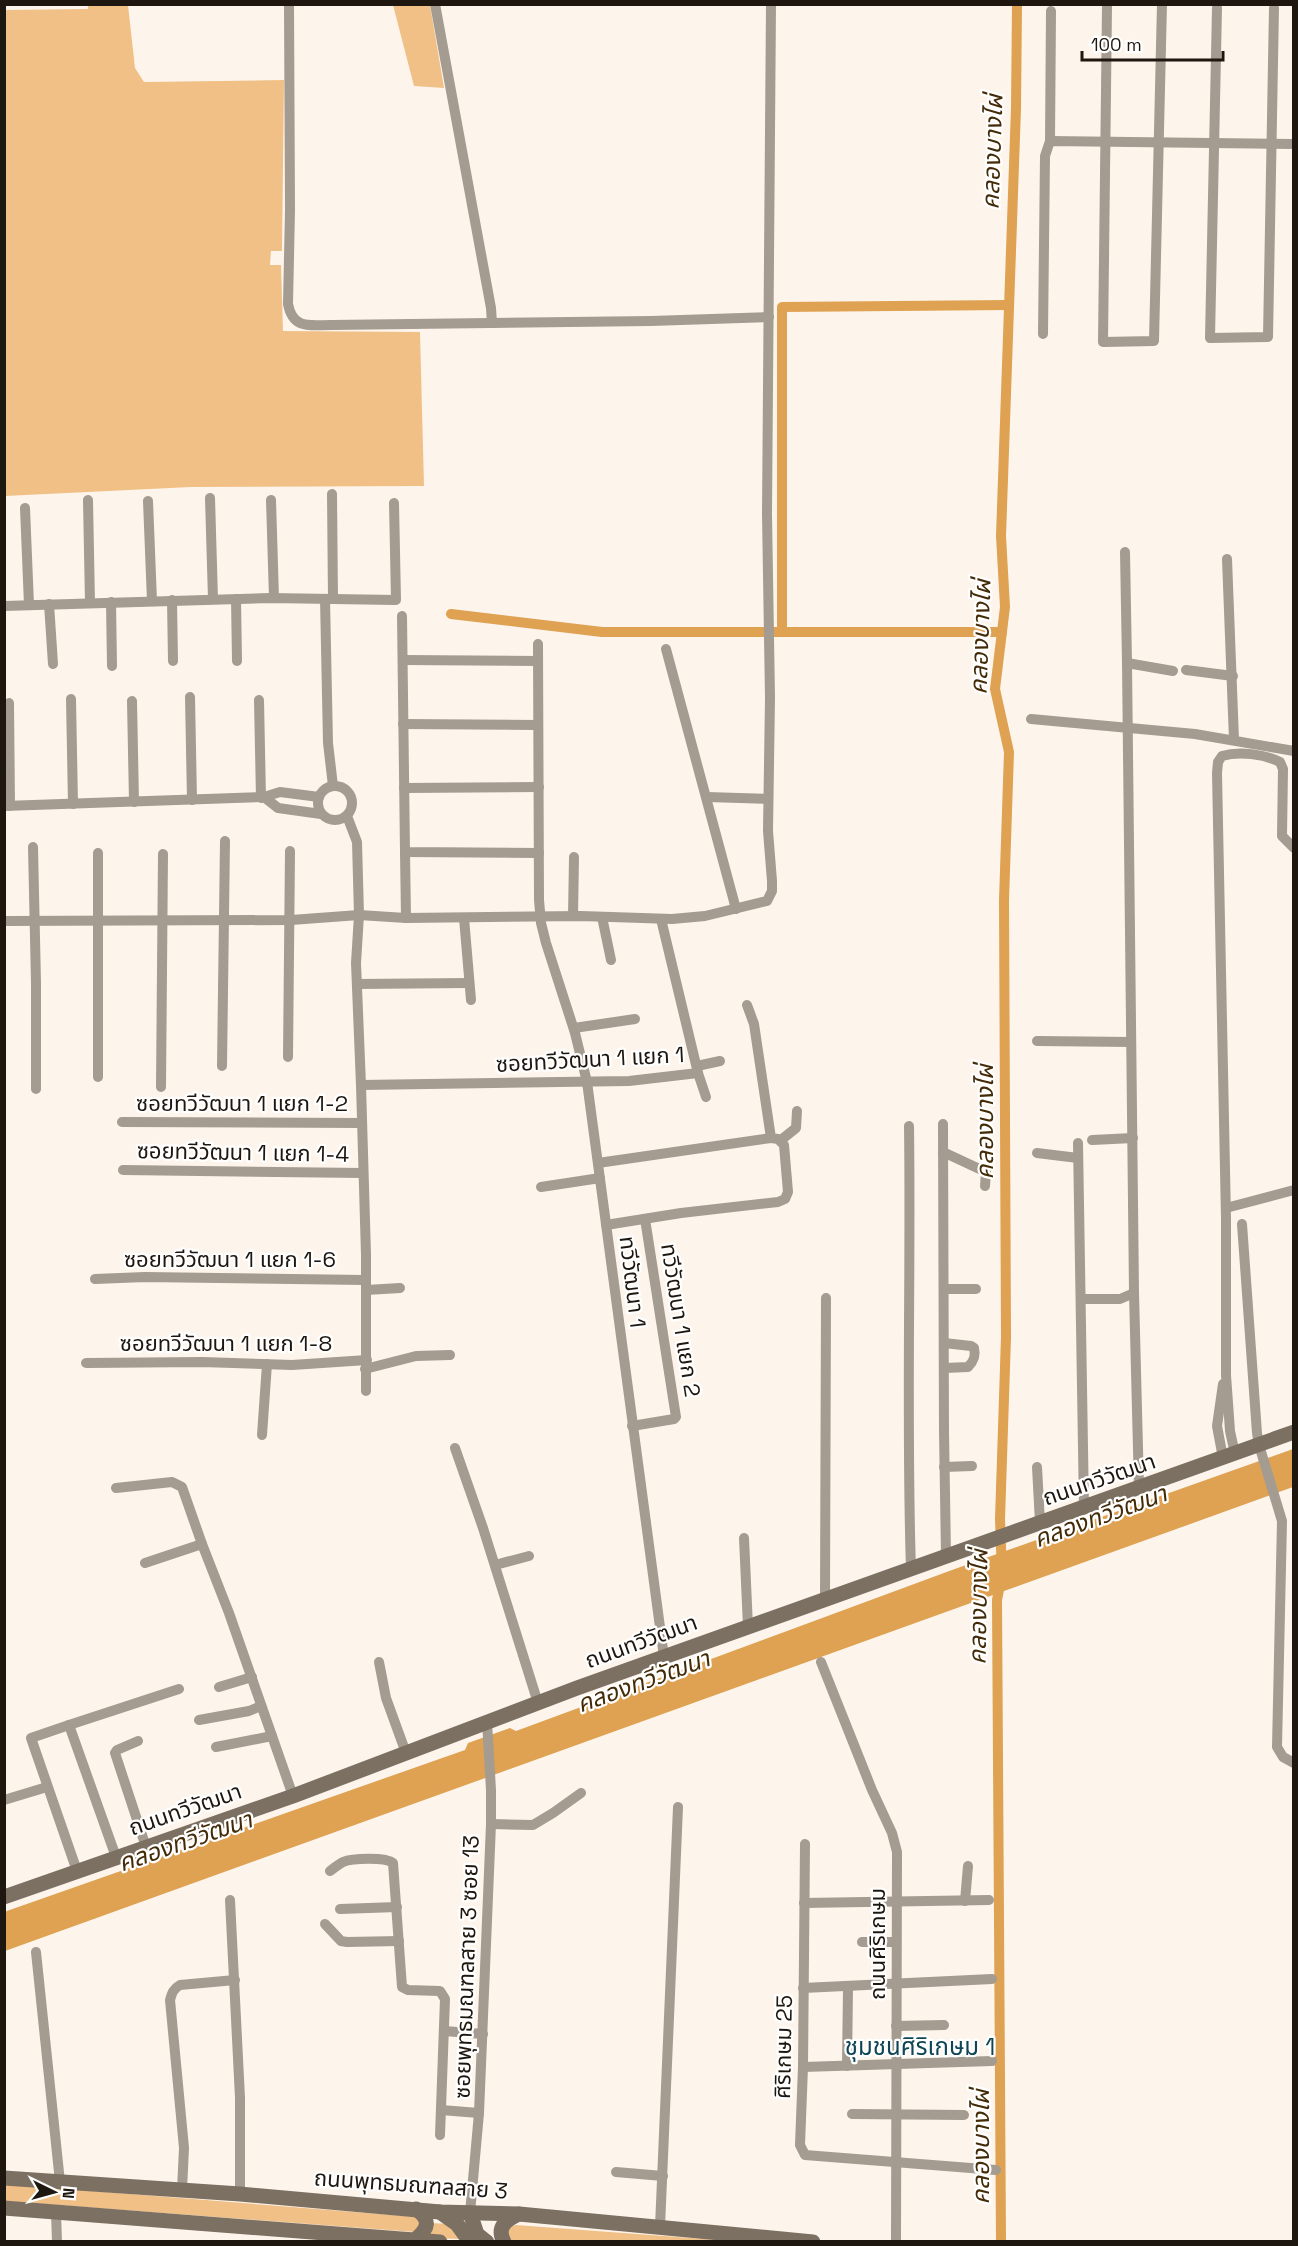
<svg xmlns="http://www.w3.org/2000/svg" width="1298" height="2246" font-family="'Space Grotesk','Noto Sans Thai',sans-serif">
  <rect width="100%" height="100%" fill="#fdf5ec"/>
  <!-- green -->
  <g fill="#f1c087">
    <polygon points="88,5 128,5 135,68 144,82 284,80 282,251 271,251 270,265 281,265 283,331 420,332 424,486 191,487 5,496 5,10 88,9"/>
    <polygon points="393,5 430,5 444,88 414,86"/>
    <polygon points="4,2184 418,2217 421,2223 415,2232 5,2201"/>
    <polygon points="430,2223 451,2224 461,2239 425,2238"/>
    <polygon points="516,2225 731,2241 510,2240 505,2231 509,2227"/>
  </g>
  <!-- water -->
  <polygon fill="#dfa152" points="1293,1449 1293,1487 5,1951 4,1912 465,1750 468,1743 510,1728 516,1731 952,1570"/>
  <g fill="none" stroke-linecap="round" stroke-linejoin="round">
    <!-- canal -->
    <g stroke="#dfa152" stroke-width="10">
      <polyline points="451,614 602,632 1002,632"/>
      <polyline points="782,632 782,307 1009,305"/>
      <polyline points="1001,2242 997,1600 1002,1574 1000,1519 1006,1337 1004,900 1009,752 995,689 1005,607 1001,536 1016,108 1017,4"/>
    </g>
    <!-- street -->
    <g stroke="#a49b91" stroke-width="10">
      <path d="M289,4L290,210L288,304C293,330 310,325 331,325L651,321L769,317"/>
      <polyline points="435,4 491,308 492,323"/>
      <polyline points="1107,7 1103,342 1154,341 1162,4"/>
      <polyline points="1217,8 1210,338 1268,337 1274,8"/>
      <polyline points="1050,141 1051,11"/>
      <polyline points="1043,334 1045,156 1050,141 1294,144"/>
      <polyline points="332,494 333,599"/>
      <polyline points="210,498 213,599"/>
      <polyline points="88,500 90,603"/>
      <polyline points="271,500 274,598"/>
      <polyline points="148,501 152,601"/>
      <polyline points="25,508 29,605"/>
      <polyline points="1125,552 1127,663"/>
      <polyline points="1227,559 1234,740"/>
      <polyline points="236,599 237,661"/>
      <polyline points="325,599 328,743 333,786"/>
      <polyline points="172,600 173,661"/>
      <polyline points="111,602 112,666"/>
      <polyline points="49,604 53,664"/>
      <polyline points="4,606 270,598 396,600 394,503"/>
      <polyline points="402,616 405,852 539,853"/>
      <polyline points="538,644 539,900 541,923 546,943 575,1033 587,1082 664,1657"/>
      <polyline points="666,649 736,909"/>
      <polyline points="403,660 538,661"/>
      <polyline points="1186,670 1233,676"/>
      <polyline points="190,697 192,800"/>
      <polyline points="71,699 73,804"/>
      <polyline points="259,700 261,798"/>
      <polyline points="132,701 134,802"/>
      <polyline points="9,703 10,806"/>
      <polyline points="1031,719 1195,734 1294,751"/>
      <polyline points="403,724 537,725"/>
      <circle cx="335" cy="803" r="17"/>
      <polyline points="404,788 539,787"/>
      <polyline points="319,797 280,792 264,797 278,808 321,814"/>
      <polyline points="707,797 768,799"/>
      <polyline points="4,806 264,797"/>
      <polyline points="347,816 357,842 359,915 356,963 361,1085"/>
      <polyline points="33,847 36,983 36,1089"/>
      <polyline points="405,852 406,918"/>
      <polyline points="573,916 574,857"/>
      <polyline points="602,917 611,960"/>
      <polyline points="464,918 471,1000"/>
      <polyline points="4,921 291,920 359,915 406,918 581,916 672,919 705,916 767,901 772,891 772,881 768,831 770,698 767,514 771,4"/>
      <polyline points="357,984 468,983"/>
      <polyline points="574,1028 635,1019"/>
      <polyline points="1037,1041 1131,1042"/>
      <polyline points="288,1057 290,851"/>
      <polyline points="222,1066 225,841"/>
      <polyline points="697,1066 720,1061"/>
      <polyline points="698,1073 706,1097"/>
      <polyline points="98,1077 98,853"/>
      <polyline points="161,1087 163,854"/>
      <polyline points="122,1122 362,1123"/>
      <polyline points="943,1124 944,1431 946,1556"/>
      <path d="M909,1126C911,1274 906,1421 911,1569"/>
      <polyline points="781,1140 796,1128 797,1111"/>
      <polyline points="1092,1140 1133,1138"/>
      <polyline points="1078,1143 1084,1508"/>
      <polyline points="943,1152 986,1172 985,1186"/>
      <polyline points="1037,1153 1078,1158"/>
      <polyline points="598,1163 771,1138"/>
      <polyline points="123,1170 363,1173"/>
      <polyline points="541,1187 600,1178"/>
      <polyline points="1226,1208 1294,1190"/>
      <polyline points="1242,1224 1257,1433 1259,1445 1282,1521 1277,1747 1283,1757 1294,1763"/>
      <polyline points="606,1225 681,1213 778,1202 785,1199 788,1192 784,1145 778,1139 771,1138 754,1024 747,1005"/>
      <polyline points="95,1279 145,1277 365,1280"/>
      <polyline points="944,1289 976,1289"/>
      <polyline points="366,1290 400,1288"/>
      <polyline points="1081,1299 1120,1299 1134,1293"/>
      <path d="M944,1343L971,1346L974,1348C976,1356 974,1361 968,1367L945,1368"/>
      <polyline points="86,1363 202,1362 292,1365 367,1360"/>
      <polyline points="365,1369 416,1356 450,1355"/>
      <polyline points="366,1391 366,1255 361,1085 629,1081 698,1073 661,919"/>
      <polyline points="632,1426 674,1419 676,1417 645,1219"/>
      <polyline points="262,1435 267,1364"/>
      <polyline points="455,1448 483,1528 538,1703"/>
      <path d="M1235,1454L1230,1431L1226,1375V1219L1217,773L1218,762L1222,756C1239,751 1264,754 1280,762L1283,769L1282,836L1294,848"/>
      <polyline points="1223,1458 1217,1426 1223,1384"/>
      <polyline points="944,1467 972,1466"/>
      <polyline points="1037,1467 1040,1523"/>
      <polyline points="116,1488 172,1482 182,1487 202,1544 145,1563"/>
      <polyline points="1139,1488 1134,1293 1127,663 1173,671"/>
      <polyline points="744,1538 748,1627"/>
      <polyline points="202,1544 229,1613 293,1796"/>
      <polyline points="495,1565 529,1556"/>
      <polyline points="825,1599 826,1298"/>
      <polyline points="379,1662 386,1698 406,1753"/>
      <polyline points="821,1662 872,1790 892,1833 897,1852 896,2242"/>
      <polyline points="219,1687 252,1677"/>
      <polyline points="199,1720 249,1711 261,1706"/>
      <polyline points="69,1725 31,1738 77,1871"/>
      <polyline points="138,1741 117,1750 115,1753 146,1847"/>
      <polyline points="216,1747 272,1736"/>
      <polyline points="4,1800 47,1787"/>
      <polyline points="491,1824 533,1825 553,1813 581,1793"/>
      <polyline points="805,1844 803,2067 800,2145 805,2155 996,2170"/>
      <polyline points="116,1857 69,1725 179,1689"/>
      <path d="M330,1871C334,1868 339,1864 343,1862C352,1858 386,1857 393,1863L402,1987L408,1990L440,1991L445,1999L440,2135"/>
      <polyline points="230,1900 240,2098 240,2194"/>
      <polyline points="965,1901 968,1866"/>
      <polyline points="804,1903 989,1900"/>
      <polyline points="340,1909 397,1907"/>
      <polyline points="325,1924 341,1941 347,1942 399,1941"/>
      <polyline points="862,1942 896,1942"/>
      <polyline points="36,1952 60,2182"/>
      <polyline points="803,1988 992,1979"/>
      <polyline points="896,2026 944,2025"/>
      <polyline points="444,2031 483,2034"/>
      <polyline points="847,2066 848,1987"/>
      <polyline points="803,2067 992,2061"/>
      <polyline points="441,2110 479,2113"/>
      <polyline points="852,2114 964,2115"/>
      <polyline points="616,2172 663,2176"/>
      <path d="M182,2190L184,2148L170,2000C172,1993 173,1989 180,1985L235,1980"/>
      <polyline points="56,2212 57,2242"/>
      <polyline points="470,2213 479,2113 491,1824 491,1790 487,1722"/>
      <polyline points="660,2227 678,1807"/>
    </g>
    <!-- secondary -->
    <g stroke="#7c7062" stroke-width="15">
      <polyline points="4,1897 293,1796 577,1688 1294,1432"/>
      <polyline points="4,2178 240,2194 440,2212 519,2214 813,2242"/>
      <polyline points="4,2208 440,2242"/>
      <polyline points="440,2212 457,2224 470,2242"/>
      <polyline points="470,2213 477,2234 487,2242"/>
      <path d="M415,2240C429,2228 431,2220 416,2209"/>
      <path d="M504,2242C496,2227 506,2220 519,2214"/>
    </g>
  </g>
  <g text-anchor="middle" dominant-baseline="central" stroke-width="4.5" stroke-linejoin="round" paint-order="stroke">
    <!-- street labels -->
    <g font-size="22" fill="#1e170f" stroke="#fff">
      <text transform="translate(590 1059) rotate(-3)">ซอยทวีวัฒนา 1 แยก 1</text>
      <text x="242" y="1103">ซอยทวีวัฒนา 1 แยก 1-2</text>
      <text transform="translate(243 1152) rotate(1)">ซอยทวีวัฒนา 1 แยก 1-4</text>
      <text x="230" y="1259">ซอยทวีวัฒนา 1 แยก 1-6</text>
      <text transform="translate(633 1282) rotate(83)">ทวีวัฒนา 1</text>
      <text transform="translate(681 1320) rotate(81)">ทวีวัฒนา 1 แยก 2</text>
      <text x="226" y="1343">ซอยทวีวัฒนา 1 แยก 1-8</text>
      <text transform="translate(1099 1479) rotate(-19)">ถนนทวีวัฒนา</text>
      <text transform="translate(641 1641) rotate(-20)">ถนนทวีวัฒนา</text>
      <text transform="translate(185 1809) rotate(-19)">ถนนทวีวัฒนา</text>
      <text transform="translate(877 1944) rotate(-90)">ถนนศิริเกษม</text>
      <text transform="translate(466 1967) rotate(-88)">ซอยพุทธมณฑลสาย 3 ซอย 13</text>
      <text transform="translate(783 2047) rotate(-89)">ศิริเกษม 25</text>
      <text transform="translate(411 2184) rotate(4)">ถนนพุทธมณฑลสาย 3</text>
    </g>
    <!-- water labels -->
    <g font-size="24" font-style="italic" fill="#442b08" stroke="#fff">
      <text transform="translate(992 152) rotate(-88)">คลองบางไผ่</text>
      <text transform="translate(980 637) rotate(-88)">คลองบางไผ่</text>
      <text transform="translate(984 1122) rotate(-90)">คลองบางไผ่</text>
      <text transform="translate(1100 1516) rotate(-20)">คลองทวีวัฒนา</text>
      <text transform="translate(978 1607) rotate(-89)">คลองบางไผ่</text>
      <text transform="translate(643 1681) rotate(-20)">คลองทวีวัฒนา</text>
      <text transform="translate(185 1841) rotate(-19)">คลองทวีวัฒนา</text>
      <text transform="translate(980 2147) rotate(-90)">คลองบางไผ่</text>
    </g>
    <!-- neighbourhood labels -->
    <g font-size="24" fill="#0f4655" stroke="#fff">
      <text x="920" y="2046">ชุมชนศิริเกษม 1</text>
    </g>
  </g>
  <!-- border -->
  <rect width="1298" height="2246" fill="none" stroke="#1e170f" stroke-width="12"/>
  <!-- north arrow -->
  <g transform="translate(54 2192) rotate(95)" stroke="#ffffff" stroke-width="4.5" paint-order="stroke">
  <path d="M0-4.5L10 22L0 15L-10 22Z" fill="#1e170f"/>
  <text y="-9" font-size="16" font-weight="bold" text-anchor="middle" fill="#1e170f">N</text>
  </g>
  <!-- scale -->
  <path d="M1082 51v9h141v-9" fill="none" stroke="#1e170f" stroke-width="3"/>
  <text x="1091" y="51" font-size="18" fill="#1e170f" stroke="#ffffff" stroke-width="4.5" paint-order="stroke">100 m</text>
</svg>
